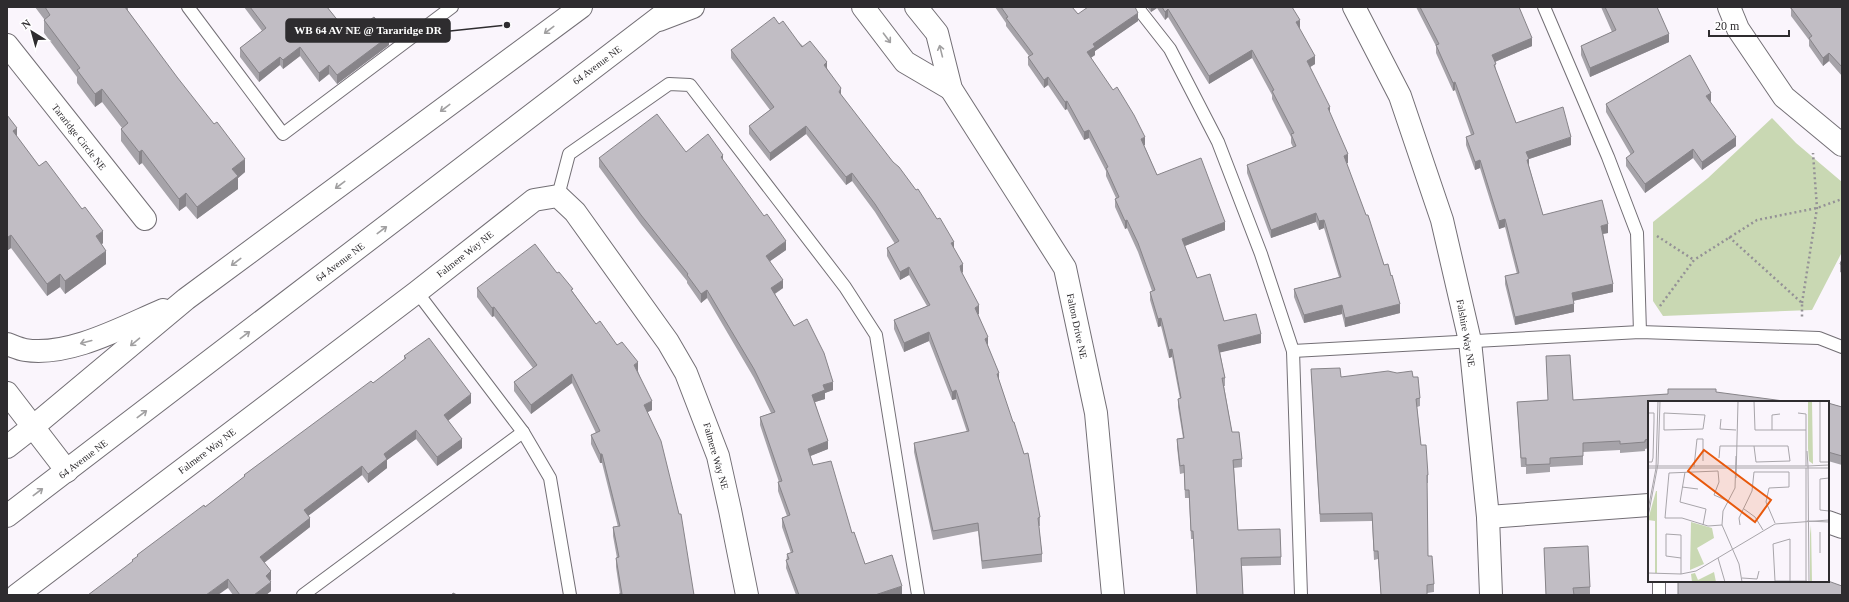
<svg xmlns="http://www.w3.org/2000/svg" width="1849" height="602" font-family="Georgia,serif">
  <rect width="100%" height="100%" fill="#faf5fc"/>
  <!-- green -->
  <polygon fill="#c9d8b3" points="1772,118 1796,143 1842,182 1842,252 1812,310 1663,316 1653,301 1653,222 1708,178"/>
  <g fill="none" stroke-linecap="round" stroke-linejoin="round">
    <!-- lane casing -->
    <g stroke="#736f75" stroke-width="14">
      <g id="lane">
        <polyline points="188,7 283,134 452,7"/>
        <polyline points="1137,7 1170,49 1218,142 1261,254 1293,351 1301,595"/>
        <polyline points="1544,7 1608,157 1637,233 1640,332"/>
        <polyline points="558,196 569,154 669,84 690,85 845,287 876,335 918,595"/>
        <polyline points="417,292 523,432"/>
        <polyline points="1293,351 1640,332 1819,338 1842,347"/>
        <polyline points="1659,581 1659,595"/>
        <polyline points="303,595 523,432 550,478 570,595"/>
      </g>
    </g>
    <!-- street casing -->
    <g stroke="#736f75" stroke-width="24">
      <g id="street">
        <polyline points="1354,7 1400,96 1442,220 1470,341 1488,517 1491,595"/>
        <polyline points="1729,7 1738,29 1784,97 1842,145"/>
        <polyline points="7,45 145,219"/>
        <polyline points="7,393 67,471"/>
        <polyline points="1488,517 1649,505"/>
        <polyline points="1828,522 1842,527"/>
        <polyline points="17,595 417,292 534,200 558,196 575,212 668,342 686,373 718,456 730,510 747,595"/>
      </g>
    </g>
    <!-- secondary casing -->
    <g stroke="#736f75" stroke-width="24">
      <g id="secondary">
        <polyline points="863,7 905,62 951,89"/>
        <polyline points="916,7 937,33 951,89 1065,268 1096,413 1113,595"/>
        <polyline points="659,20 693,7"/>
        <path d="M7,344C13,346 19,349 25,350C69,357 123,327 163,310"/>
        <polyline points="7,447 34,426 186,299 581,7"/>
        <polyline points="7,516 673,7"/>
      </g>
    </g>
    <!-- path -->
    <g stroke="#949196" stroke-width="2.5" stroke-dasharray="2 3" stroke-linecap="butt">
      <polyline points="1657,236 1694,260"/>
      <polyline points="1729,237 1802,303 1802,318"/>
      <polyline points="1802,303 1817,208 1813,153"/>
      <polyline points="1660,306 1694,260 1757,220 1817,208 1842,199"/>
    </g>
    <!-- lane -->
    <use href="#lane" stroke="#fff" stroke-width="12"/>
    <!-- street -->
    <use href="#street" stroke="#fff" stroke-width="22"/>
    <!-- secondary -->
    <use href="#secondary" stroke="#fff" stroke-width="22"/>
  </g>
  <!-- wall -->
  <g fill="#a6a3a9">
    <polygon points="35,7 128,7 128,11 245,172 238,178 238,189 197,219 186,206 179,211 142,163 139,165 121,141 121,129 122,128 102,102 95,107 77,83 77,77 44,33 44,19"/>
    <polygon points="244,7 327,7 343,27 355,28 363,25 389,45 337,84 329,74 319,82 300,56 283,69 280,65 259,82 240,57 240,48 262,31"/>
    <polygon points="995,7 1072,7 1078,14 1138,21 1095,51 1095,55 1091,58 1145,145 1144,145 1157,175 1225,230 1185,246 1197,278 1224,321 1261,343 1220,352 1225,378 1225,386 1224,386 1232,432 1242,459 1242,467 1234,468 1238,530 1281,557 1281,565 1242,566 1243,595 1197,595 1193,539 1191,539 1189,498 1185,498 1184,473 1180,474 1177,447 1177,439 1183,438 1178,407 1178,399 1180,399 1172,357 1169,358 1161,326 1158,327 1150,300 1150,292 1152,291 1138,252 1127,228 1125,229 1115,207 1115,199 1116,198 1106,176 1106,171 1089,138 1084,140 1067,109 1065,110 1048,85 1044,88 1028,65 1028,57 1029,56 1006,26 1006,23"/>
    <polygon points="1147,7 1292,7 1300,28 1299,28 1315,64 1310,67 1330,115 1348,163 1346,163 1384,265 1400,313 1345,327 1342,314 1304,323 1294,297 1294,289 1339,277 1324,228 1319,230 1316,222 1271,238 1247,173 1247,165 1293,147 1291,143 1291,137 1272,99 1272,95 1252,58 1209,84 1168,17 1165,20 1157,8 1151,12"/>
    <polygon points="1416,7 1519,7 1532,46 1495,62 1496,71 1516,123 1571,145 1529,159 1529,166 1543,215 1608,233 1603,234 1613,292 1573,301 1574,312 1515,325 1505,284 1505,276 1517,274 1505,227 1499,229 1480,168 1475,170 1466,145 1466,137 1471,135 1455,90 1453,91 1436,53 1436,46"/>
    <polygon points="1601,7 1657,7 1669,42 1590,77 1581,55 1581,46 1612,32"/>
    <polygon points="1789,7 1842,7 1842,76 1829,61 1823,66 1809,46 1809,40 1791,16 1791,9"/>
    <polygon points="779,24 827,68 841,95 954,248 963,272 962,273 979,314 978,314 999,380 1040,517 1040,526 1039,526 1042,554 1042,562 982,569 978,531 933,540 914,452 914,443 967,432 956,399 952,400 929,341 904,352 894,329 894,320 927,306 909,275 900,280 887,256 887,248 895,244 875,212 852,181 846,185 806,134 770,161 749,134 749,126 770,110 731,58 731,50"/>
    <polygon points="1711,101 1710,102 1736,146 1702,170 1693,158 1645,193 1626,166 1626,158 1631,155 1606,112 1606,104"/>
    <polygon points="7,115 17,137 39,166 103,243 101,245 106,264 65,294 60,287 47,296 11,248 8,250 7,249"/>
    <polygon points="686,152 723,161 786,250 770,261 783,288 775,294 833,390 825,393 825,399 815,402 828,449 810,456 813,465 852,533 865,564 902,594 899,595 796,595 786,568 787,554 791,553 782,527 782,518 787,516 778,491 778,482 779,482 760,425 760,417 771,413 754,378 707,298 701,303 687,283 687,281 641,224 599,167 599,158"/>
    <polygon points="1842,259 1842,273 1840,272 1840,264"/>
    <polygon points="557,273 573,292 596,324 617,345 638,371 652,410 647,412 694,595 620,594 616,567 616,558 617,558 613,536 613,527 618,527 602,463 600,463 591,444 591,435 596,433 572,383 531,414 514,391 514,382 533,368 494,316 492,317 477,297 477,288"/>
    <polygon points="404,356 471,403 448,420 462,448 437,466 416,439 387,460 387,468 368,483 362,475 308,516 310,527 264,563 271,580 270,581 271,591 266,595 233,595 228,588 132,562 132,560 137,557 137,555 205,507 244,477 244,475 373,383 404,360"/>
    <polygon points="1546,356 1573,400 1668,394 1716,389 1649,402 1649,448 1645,449 1645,451 1620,453 1620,450 1583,452 1583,465 1550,467 1550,472 1526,474 1526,467 1521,467 1517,402 1548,400"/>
    <polygon points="1311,369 1420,398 1420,406 1417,407 1421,445 1428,475 1428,483 1427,483 1428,556 1434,584 1434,592 1427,593 1427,595 1381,595 1378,559 1374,560 1372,521 1320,522"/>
    <polygon points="1828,403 1842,407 1842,465 1828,461"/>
    <polygon points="1544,548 1590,587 1590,595 1546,595"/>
  </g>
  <!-- shaded-wall -->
  <g fill="#878489">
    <polygon points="1151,7 1157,7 1157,8 1151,12"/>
    <polygon points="1168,9 1168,17 1165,20 1165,12"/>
    <polygon points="1138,13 1138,21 1095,51 1095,55 1087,60 1087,52 1093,44"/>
    <polygon points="1300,20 1300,28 1296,30 1296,22"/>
    <polygon points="1669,34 1669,42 1590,77 1590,68"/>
    <polygon points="389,36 389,45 337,84 337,75"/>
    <polygon points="1532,38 1532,46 1492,63 1492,55"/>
    <polygon points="300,47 300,56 283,69 283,60"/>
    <polygon points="1252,50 1252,58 1209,84 1209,76"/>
    <polygon points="1829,53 1829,61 1823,66 1823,58"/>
    <polygon points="1315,56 1315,64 1307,69 1307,61"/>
    <polygon points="280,57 280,65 259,82 259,73"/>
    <polygon points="827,62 827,71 824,65"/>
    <polygon points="329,65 329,74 319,82 319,73"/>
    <polygon points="1048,77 1048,85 1044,88 1044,80"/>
    <polygon points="1455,82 1455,90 1453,91 1453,83"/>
    <polygon points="841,88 841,96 839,92"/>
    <polygon points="102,89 102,102 95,107 95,94"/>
    <polygon points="1711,93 1711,101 1706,104 1706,96"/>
    <polygon points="1067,101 1067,109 1065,110 1065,102"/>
    <polygon points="1330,107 1330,115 1328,108"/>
    <polygon points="806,126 806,134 770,161 770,153"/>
    <polygon points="17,128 17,141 13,131"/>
    <polygon points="1089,130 1089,138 1084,140 1084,132"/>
    <polygon points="1145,137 1145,145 1141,147 1141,139"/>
    <polygon points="1571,137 1571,145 1529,159 1529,167 1527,168 1526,152"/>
    <polygon points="1736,137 1736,146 1702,170 1702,162"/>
    <polygon points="1693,149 1693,158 1645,193 1645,184"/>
    <polygon points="142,150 142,163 139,165 139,152"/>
    <polygon points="1348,154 1348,163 1344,164 1344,156"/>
    <polygon points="723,155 723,164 721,157"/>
    <polygon points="245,159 245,172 238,178 238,189 197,219 197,207 232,169"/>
    <polygon points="1480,160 1480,168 1475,170 1475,162"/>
    <polygon points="852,173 852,181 846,185 846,177"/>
    <polygon points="186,193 186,206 179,211 179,199"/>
    <polygon points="1316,213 1316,222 1271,238 1271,230"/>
    <polygon points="1505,219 1505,227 1499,229 1499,221"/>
    <polygon points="1127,220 1127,228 1125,229 1125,221"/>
    <polygon points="1324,220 1324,228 1319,230 1319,221"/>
    <polygon points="1225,222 1225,230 1182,247 1182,239"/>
    <polygon points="1608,224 1608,233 1601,234 1601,226"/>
    <polygon points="103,231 103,243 96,249 96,236"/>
    <polygon points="11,235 11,248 8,250 8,237"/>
    <polygon points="786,241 786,250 766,264 766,256"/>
    <polygon points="954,242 954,250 951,243"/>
    <polygon points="106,251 106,264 65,294 65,281"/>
    <polygon points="963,264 963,272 960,274 960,266"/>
    <polygon points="909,267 909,275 900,280 900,272"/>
    <polygon points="60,274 60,287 47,296 47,284"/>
    <polygon points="783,280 783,288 771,296 771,288"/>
    <polygon points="1613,284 1613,292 1572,301 1572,293"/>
    <polygon points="707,290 707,298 701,303 701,294"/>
    <polygon points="1400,304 1400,313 1345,327 1345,318"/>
    <polygon points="1574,304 1574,312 1515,325 1515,317"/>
    <polygon points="979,305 979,314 975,316 975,308"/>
    <polygon points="1342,305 1342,314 1304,323 1304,315"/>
    <polygon points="494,307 494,316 492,317 492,308"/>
    <polygon points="1161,318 1161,326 1158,327 1158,319"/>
    <polygon points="929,332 929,341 904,352 904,343"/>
    <polygon points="1261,334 1261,343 1218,353 1218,345"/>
    <polygon points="988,337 988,346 985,339"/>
    <polygon points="1172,349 1172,357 1169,358 1169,350"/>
    <polygon points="638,362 638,371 634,374 634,365"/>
    <polygon points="999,373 999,382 997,374"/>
    <polygon points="572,374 572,383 531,414 531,405"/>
    <polygon points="833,382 833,390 825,393 825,399 812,403 812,395 823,385"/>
    <polygon points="956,390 956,399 952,400 952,392"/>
    <polygon points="471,394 471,403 444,424 444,415"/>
    <polygon points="652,401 652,410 644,414 644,405"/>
    <polygon points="416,430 416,439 387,460 387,468 368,483 368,474 384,454"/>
    <polygon points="462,439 462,448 437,466 437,457"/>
    <polygon points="828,441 828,449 808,457 808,449"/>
    <rect x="600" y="454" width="2" height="9"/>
    <polygon points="362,466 362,475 304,519 304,510"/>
    <polygon points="310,518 310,527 260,566 260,557"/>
    <polygon points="271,571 271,580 266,584 266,576"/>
    <polygon points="228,579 228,588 218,595 206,595"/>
    <polygon points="271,582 271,591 266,595 254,595"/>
    <polygon points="902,586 902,594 899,595 875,595"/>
  </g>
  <!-- building -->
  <g fill="#c1bdc4" stroke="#878489">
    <polygon points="45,7 125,7 177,77 214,124 217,122 245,159 232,169 238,176 197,207 186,193 179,199 142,150 139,152 121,129 128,123 102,89 95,94 77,70 80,68 44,20 50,15"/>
    <polygon points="250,7 327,7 343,27 350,22 355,28 362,23 363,25 374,17 389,36 337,75 329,65 319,73 300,47 283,60 280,57 259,73 240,48 266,28"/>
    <polygon points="1001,7 1072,7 1078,14 1088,7 1135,7 1138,13 1093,44 1095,47 1087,52 1113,90 1117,87 1134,115 1145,137 1141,139 1157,175 1201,158 1225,222 1182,239 1197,278 1210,274 1224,321 1256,314 1261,334 1218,345 1225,378 1222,378 1232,432 1239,432 1242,459 1233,460 1238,530 1280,529 1281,557 1241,558 1243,595 1197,595 1193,531 1191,531 1189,490 1185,490 1184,465 1180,466 1177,439 1184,438 1178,399 1181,398 1172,349 1169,350 1161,318 1158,319 1150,292 1155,290 1138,243 1127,220 1125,221 1115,199 1119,197 1106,168 1108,167 1089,130 1084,132 1067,101 1065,102 1048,77 1044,80 1028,57 1033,54 1006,18 1008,17"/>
    <polygon points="1162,7 1292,7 1300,20 1296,22 1315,56 1307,61 1330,107 1328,108 1348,154 1344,156 1366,215 1368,215 1384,265 1388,264 1391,276 1392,275 1400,304 1345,318 1342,305 1304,315 1294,289 1341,277 1324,220 1319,221 1316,213 1271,230 1247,165 1296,146 1291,134 1294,133 1272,91 1274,90 1252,50 1209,76 1168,9 1165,12"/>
    <polygon points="1420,7 1519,7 1532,38 1492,55 1496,64 1494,65 1516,123 1563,107 1571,137 1526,152 1529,159 1527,160 1543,215 1602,200 1608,224 1601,226 1613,284 1572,293 1574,304 1515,317 1505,276 1519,273 1505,219 1499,221 1480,160 1475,162 1466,137 1474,134 1455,82 1453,83 1436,45 1439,44"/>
    <polygon points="1605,7 1657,7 1669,34 1590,68 1581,46 1616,30"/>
    <polygon points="1793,7 1842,7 1842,67 1829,53 1823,58 1809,38 1812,36 1791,8"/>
    <polygon points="774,17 779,24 783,21 802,47 810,41 827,62 824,65 841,88 839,92 893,162 899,167 916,190 918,189 937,219 940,218 954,242 951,243 963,264 960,266 961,271 979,305 975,308 988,337 985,339 999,373 997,374 1013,422 1014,422 1024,454 1028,453 1040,517 1038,518 1042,554 982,561 978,523 933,531 914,443 969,431 956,390 952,392 929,332 904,343 894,320 930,305 909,267 900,272 887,248 899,241 875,204 852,173 846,177 806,126 770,153 749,126 774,107 731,50"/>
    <polygon points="1690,55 1711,93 1706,96 1736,137 1702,162 1693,149 1645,184 1626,158 1634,152 1606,104"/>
    <polygon points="657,114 686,152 708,134 723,155 721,157 764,216 767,214 786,241 766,256 783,280 771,288 794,326 807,319 824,353 833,382 823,385 825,390 812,395 828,441 808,449 813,465 831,461 852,533 854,532 865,564 892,555 902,586 875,595 799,595 786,560 789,559 787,554 793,552 782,518 790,515 778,482 782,481 760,417 775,412 754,369 707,290 701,294 687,275 688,274 641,215 599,158"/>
    <polygon points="7,115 17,128 13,131 39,166 46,161 82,209 85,207 103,231 96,236 106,251 65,281 60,274 47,284 11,235 8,237 7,236"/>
    <polygon points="535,244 557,273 559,272 573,289 571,290 596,324 600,321 617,345 622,342 638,362 634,365 652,401 644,405 661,441 679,514 681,514 694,595 619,595 619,594 622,594 616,558 619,557 613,527 620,526 602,454 600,454 591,435 600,431 572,374 531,405 514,382 537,365 494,307 492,308 477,288"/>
    <polygon points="1842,259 1842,265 1840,264"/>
    <polygon points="429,338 471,394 444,415 462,439 437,457 416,430 384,454 387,459 368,474 362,466 304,510 310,518 260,557 271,571 266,576 271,582 254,595 240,595 228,579 206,595 88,595 133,561 132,560 138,556 137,555 204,505 205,507 245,476 244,475 371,381 373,383 406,358 404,356"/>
    <polygon points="1570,355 1573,400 1668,394 1668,389 1716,389 1716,392 1791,402 1649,402 1649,439 1645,440 1645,442 1620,444 1620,441 1583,443 1583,456 1550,458 1550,464 1526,465 1526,458 1521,458 1517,402 1548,400 1546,356"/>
    <polygon points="1340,368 1341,377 1388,371 1397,373 1412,371 1413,377 1418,377 1420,398 1416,399 1421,445 1426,445 1428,475 1427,475 1428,556 1432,556 1434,584 1427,585 1427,595 1381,595 1378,551 1374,551 1372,513 1320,514 1311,369"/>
    <polygon points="1828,403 1842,407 1842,456 1828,452 1829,449 1828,449"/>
    <polygon points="1588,546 1590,587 1573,588 1574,595 1546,595 1544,548"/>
    <polygon points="1678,581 1828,581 1842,586 1842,595 1678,595"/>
    <polygon points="453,593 457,595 452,595"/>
  </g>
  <!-- one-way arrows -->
  <defs><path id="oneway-shaft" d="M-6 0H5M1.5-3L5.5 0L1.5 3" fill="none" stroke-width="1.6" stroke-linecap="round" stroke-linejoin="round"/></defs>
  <g stroke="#a1a0a1">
    <use href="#oneway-shaft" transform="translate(549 30) rotate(143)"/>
    <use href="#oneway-shaft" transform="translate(887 38) rotate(53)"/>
    <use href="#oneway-shaft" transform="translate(941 51) rotate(-104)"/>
    <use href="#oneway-shaft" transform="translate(445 108) rotate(143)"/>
    <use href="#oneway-shaft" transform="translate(340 185) rotate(143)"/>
    <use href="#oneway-shaft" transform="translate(382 230) rotate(-37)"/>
    <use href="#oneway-shaft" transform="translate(236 262) rotate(143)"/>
    <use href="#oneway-shaft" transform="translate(245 335) rotate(-37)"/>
    <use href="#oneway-shaft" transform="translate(86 342) rotate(165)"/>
    <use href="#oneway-shaft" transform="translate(135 342) rotate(140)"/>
    <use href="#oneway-shaft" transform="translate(142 414) rotate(-37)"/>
    <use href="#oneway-shaft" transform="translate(38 492) rotate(-37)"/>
  </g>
  <g text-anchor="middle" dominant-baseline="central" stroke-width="3.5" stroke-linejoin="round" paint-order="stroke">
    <!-- street labels -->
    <g font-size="10" fill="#2e2c2f" stroke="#fff">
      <text transform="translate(597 65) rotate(-37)">64 Avenue NE</text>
      <text transform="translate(79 137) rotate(52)">Tararidge Circle NE</text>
      <text transform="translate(465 254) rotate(-38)">Falmere Way NE</text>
      <text transform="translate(340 262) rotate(-37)">64 Avenue NE</text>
      <text transform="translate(1077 326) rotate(78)">Falton Drive NE</text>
      <text transform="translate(1466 333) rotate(80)">Falshire Way NE</text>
      <text transform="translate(207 451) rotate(-37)">Falmere Way NE</text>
      <text transform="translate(716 456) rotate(74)">Falmere Way NE</text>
      <text transform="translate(83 459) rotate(-37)">64 Avenue NE</text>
    </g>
  </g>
  <!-- overview -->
  <g transform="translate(1648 401)">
    <rect width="181" height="181" fill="#faf5fc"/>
    <path d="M160,0H164L165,63L161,60L160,47ZM8,90H9V172H7V120L0,119ZM43,121L64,127L66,137L49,147L56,163L42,169ZM163,124L164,181H162V133ZM66,171L68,181H44L43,173L47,172L50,179Z" fill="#c9d8b3"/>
    <path fill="none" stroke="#a8a5aa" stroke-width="1" d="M76,0H96M106,0L107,29H158M172,0V61H181M0,12H6V20L5,57L4,61H0M16,12L57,14L55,28L16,29ZM150,12L158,13V65M73,18L72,28L88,29M124,29V14L132,13M159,50L160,65L181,64M88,55L87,87L75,110L74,124L91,163L94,181M71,57L72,45H140L142,60L108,61L106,45M0,65H160L161,181M46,66L49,38H55V60M0,67H160M158,67V181M160,67H181M37,71L32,101L58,108L55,124M88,77L90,1M181,77L172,78V109L181,110M34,86L50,88M96,108L107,116L115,129M0,109L8,67L10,0M0,116L10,63L12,0M159,120L181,121M74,124L60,125L34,117H17L21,72L70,70L71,81L66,94L80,100M92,124L91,117L104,90L106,71H141V86L121,87L118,101L127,122M142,138V180H127L125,143ZM172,152V131M33,157L18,155V133L33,134V173M70,157L77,181M0,172L33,173L48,170L127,123L181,119M94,177L109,178L111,170M142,180H159"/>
    <path fill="#e8590c" fill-opacity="0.15" stroke="#e8590c" stroke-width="2" d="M56,49L123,99L107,121L40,70Z"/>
    <rect width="181" height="181" fill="none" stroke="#2e2c2f" stroke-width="2"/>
  </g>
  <!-- callouts -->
  <path fill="none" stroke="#2e2c2f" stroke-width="1.5" d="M507 25L450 31"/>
  <circle fill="#2e2c2f" stroke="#fff" stroke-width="1.5" cx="507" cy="25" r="4"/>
  <rect fill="#2e2c2f" stroke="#2e2c2f" stroke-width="1.5" x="286" y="19" width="164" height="23" rx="4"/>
  <g font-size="11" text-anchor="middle" font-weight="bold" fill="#fff">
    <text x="368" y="34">WB 64 AV NE @ Tararidge DR</text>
  </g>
  <!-- border -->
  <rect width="1849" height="602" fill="none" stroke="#2e2c2f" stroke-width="16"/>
  <!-- north arrow -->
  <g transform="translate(32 32) rotate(323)" stroke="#ffffff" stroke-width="3" paint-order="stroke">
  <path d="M0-3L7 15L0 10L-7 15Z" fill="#2e2c2f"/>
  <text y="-6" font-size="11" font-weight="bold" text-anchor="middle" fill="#2e2c2f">N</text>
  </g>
  <!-- scale -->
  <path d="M1709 30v6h80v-6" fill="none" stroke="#2e2c2f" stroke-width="2"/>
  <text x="1715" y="30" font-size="12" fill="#2e2c2f" stroke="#ffffff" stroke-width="3" paint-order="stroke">20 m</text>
</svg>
